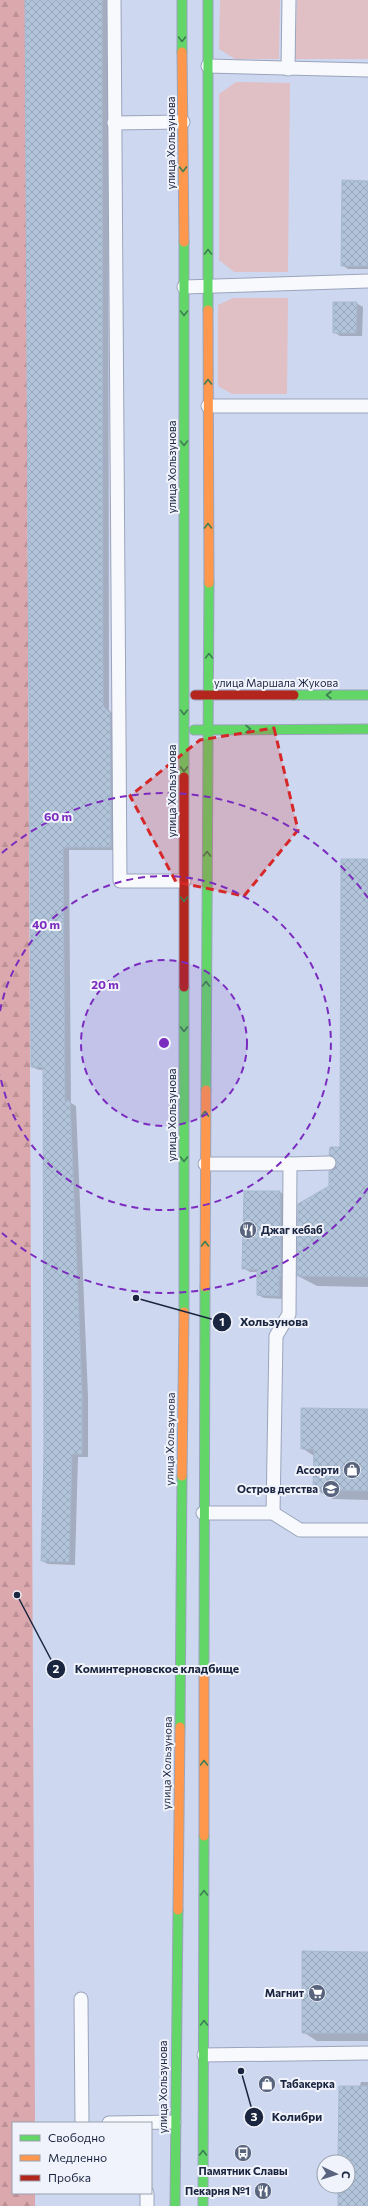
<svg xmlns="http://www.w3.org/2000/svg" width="368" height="2206" font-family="Commissioner,sans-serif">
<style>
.green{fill:#e0bfc5}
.forest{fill:url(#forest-firs)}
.shadow{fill:#0003}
.building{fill:url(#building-cross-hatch);stroke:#a8b9cf}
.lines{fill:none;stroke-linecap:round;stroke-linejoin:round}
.lane-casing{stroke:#9aa4bb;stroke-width:15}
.fast-casing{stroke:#9aa4bb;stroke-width:11}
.slow-casing{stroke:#9aa4bb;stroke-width:11}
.jam-casing{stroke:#9aa4bb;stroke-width:11}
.lane{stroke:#f8f9fd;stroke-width:13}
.fast{stroke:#63d668;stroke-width:9}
.slow{stroke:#ff974d;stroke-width:9}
.jam{stroke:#b3261e;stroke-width:9}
.oneway{stroke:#3e7e54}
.marked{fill:#d62828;fill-opacity:0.2;stroke:#d62828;stroke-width:3;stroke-dasharray:8 5;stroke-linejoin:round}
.ring{fill:none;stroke:#7b2cbf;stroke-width:2;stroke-dasharray:7 5}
.labels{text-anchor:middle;stroke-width:4;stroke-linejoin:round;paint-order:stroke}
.street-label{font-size:11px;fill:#1a2540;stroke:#f0f3fb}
.poi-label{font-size:11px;font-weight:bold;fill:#1a2540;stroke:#f0f3fb;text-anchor:end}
.centre{fill:#7b2cbf;stroke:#f0f3fb;stroke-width:2}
.ring-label{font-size:12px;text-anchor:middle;font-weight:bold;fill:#7b2cbf;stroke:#f0f3fb;stroke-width:4;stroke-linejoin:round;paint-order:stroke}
.leader{fill:none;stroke:#1a2540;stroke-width:1.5}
.callout-dot{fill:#1a2540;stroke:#f0f3fb;stroke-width:1.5}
.mark-label{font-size:12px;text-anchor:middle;font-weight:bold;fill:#fff}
.callout-label{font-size:12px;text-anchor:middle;font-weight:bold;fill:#1a2540;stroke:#f0f3fb;stroke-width:4;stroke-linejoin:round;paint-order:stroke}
</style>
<defs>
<pattern id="forest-firs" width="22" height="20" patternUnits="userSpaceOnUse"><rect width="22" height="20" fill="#dba8ad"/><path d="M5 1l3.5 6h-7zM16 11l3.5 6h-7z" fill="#bb9096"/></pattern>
<pattern id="building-cross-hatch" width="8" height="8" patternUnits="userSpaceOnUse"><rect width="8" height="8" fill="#b2c4da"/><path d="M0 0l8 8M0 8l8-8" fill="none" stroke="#98a8bc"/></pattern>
</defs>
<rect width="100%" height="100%" fill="#cdd8f0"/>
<!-- green -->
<g class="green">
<polygon points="220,0 280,0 279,59 235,59 219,49"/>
<polygon points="297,0 368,0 368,59 295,59"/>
<polygon points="236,82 290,83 288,272 234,272 219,260 219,94"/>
<polygon points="233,298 288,298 287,394 232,394 218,386 218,305"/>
</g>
<!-- forest -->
<polygon class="forest" points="0,0 25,0 35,2123 13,2123 13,2193 35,2193 35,2206 0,2206"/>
<!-- shadow -->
<g class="shadow">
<polygon points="26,0 108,0 109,710 116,717 117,850 69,850 71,1103 76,1106 88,1396 88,1457 78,1457 75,1565 48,1564 42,1561 45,1393 44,1070 39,1070 32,1067"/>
<polygon points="368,182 368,269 348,269 342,265"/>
<polygon points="356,303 363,307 362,336 340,336 334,332"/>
<polygon points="368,860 368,1287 317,1286 298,1276 338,1163 341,1148"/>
<polygon points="245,1192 280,1192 286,1196 285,1299 264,1298 258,1295 258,1272 250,1272 243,1268"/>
<polygon points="368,1410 368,1500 333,1499 314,1489 314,1456 302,1448"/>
<polygon points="368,1953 368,2041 317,2041 303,2032"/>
<polygon points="361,2082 368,2082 368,2206 339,2206 339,2186 348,2186 348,2162 339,2162"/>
</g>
<!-- building -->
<g class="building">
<polygon points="25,0 102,0 103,706 110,713 111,847 63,847 65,1101 70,1101 82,1392 82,1454 72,1454 69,1562 41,1561 44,1454 43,1067 31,1067"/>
<polygon points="342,180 368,181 368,266 341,266"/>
<polygon points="333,302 357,302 356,333 333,333"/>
<polygon points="341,859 368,859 368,1277 297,1276 298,1204 329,1186 329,1171 333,1170 337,1163 336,1159 329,1155 330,1147 340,1147"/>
<polygon points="244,1191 280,1191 281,1276 279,1276 279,1296 257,1295 257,1269 242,1269"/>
<polygon points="301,1408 368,1409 368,1491 313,1489 314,1449 301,1449"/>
<polygon points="302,1951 368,1952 368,2033 302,2033"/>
<polygon points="339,2086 368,2086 368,2206 338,2206 338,2186 348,2186 348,2162 338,2162"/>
</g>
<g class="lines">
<defs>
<g id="lane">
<polyline points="114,0 120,881 184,881"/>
<polyline points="208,66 368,70"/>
<polyline points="288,69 289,0"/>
<polyline points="114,123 183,122"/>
<polyline points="184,287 368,281"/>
<polyline points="208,406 368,406"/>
<polyline points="205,1164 290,1164 289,1314 276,1336 273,1513"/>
<polyline points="290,1164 329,1163"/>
<polyline points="203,1513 273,1513 300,1530 368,1530"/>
<polyline points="81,1999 82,2123"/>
<polyline points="204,2055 368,2053"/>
<polyline points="109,2123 174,2122"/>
<polyline points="147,2206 147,2193"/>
</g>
<g id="fast">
<polyline points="182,0 182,52"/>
<polyline points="208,0 208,310"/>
<polyline points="184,242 184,777"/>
<polyline points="294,695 368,695"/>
<polyline points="194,730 368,729"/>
<polyline points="184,987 184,1312"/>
<polyline points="206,1090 209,583"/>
<polyline points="204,1670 205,1287"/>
<polyline points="180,1727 182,1476"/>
<polyline points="175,2206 178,1910"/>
<polyline points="203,2206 204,1836"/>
</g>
<g id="slow">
<polyline points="182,52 184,242"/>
<polyline points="208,310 209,583"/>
<polyline points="205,1287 206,1090"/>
<polyline points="182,1476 184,1312"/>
<polyline points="204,1836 204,1670"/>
<polyline points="178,1910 180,1727"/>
</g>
<g id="jam">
<polyline points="195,695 294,695"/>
<polyline points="184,777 184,987"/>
</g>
</defs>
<!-- lane casing -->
<use href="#lane" class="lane-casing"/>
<!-- fast casing -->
<use href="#fast" class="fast-casing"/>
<!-- slow casing -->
<use href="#slow" class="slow-casing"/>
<!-- jam casing -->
<use href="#jam" class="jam-casing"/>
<!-- lane -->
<use href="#lane" class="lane"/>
<!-- fast -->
<use href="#fast" class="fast"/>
<!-- slow -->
<use href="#slow" class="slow"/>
<!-- jam -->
<use href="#jam" class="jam"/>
</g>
<!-- one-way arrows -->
<defs><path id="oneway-chevron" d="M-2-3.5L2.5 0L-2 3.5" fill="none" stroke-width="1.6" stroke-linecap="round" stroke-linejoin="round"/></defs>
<g class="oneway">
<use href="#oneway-chevron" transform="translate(182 39) rotate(90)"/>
<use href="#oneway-chevron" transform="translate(183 169) rotate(89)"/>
<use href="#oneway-chevron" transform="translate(208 252) rotate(-90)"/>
<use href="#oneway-chevron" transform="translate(184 313) rotate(90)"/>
<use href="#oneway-chevron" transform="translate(208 382) rotate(-90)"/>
<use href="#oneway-chevron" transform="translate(184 443) rotate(90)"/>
<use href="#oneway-chevron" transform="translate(208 526) rotate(-90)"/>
<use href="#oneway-chevron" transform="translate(209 656) rotate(-90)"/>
<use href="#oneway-chevron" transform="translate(329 695) rotate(180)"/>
<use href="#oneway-chevron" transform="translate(184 712) rotate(90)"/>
<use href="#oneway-chevron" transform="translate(248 729)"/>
<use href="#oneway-chevron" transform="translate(184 769) rotate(90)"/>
<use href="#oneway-chevron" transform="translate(207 854) rotate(-89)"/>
<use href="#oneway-chevron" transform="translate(184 899) rotate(90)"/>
<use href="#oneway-chevron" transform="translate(206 984) rotate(-89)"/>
<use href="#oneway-chevron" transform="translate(184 1029) rotate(90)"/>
<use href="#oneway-chevron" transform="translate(205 1114) rotate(-89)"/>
<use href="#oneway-chevron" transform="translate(184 1159) rotate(90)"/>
<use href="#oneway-chevron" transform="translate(205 1244) rotate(-90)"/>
<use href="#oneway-chevron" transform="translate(204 1763) rotate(-90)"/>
<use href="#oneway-chevron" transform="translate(204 1893) rotate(-90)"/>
<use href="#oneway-chevron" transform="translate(204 2023) rotate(-90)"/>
<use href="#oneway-chevron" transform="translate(203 2153) rotate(-90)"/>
</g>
<!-- marked area -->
<path class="marked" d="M 274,728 L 298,830 L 244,896 L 176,882 L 130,796 L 200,740 Z"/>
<!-- distance rings -->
<circle cx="164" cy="1043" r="83" fill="#7b2cbf" fill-opacity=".12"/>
<g class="ring">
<circle cx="164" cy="1043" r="83"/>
<path d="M0 1011A167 167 0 1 1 0 1075"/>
<path d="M368 1188A250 250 0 0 1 2 1233M2 853A250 250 0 0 1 368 898"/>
</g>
<!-- icons -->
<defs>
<symbol id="restaurant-disc" viewBox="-11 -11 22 22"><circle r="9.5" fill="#59647e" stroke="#f0f3fb"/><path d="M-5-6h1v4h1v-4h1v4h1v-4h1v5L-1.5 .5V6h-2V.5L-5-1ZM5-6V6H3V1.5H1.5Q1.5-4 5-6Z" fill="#fff"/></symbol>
<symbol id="shop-disc" viewBox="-11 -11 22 22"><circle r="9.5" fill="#59647e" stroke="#f0f3fb"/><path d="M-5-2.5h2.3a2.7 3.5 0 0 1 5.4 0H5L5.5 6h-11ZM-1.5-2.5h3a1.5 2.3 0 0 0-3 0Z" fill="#fff"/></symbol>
<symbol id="school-disc" viewBox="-11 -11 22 22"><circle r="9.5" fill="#59647e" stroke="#f0f3fb"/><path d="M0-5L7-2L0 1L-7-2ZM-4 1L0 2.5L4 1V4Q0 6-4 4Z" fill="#fff"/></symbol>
<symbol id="supermarket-disc" viewBox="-11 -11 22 22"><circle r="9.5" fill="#59647e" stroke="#f0f3fb"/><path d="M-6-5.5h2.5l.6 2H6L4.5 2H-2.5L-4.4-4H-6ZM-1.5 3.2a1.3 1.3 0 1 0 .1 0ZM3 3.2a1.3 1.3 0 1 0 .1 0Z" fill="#fff"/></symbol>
<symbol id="bus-disc" viewBox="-11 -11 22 22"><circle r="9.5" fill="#59647e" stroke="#f0f3fb"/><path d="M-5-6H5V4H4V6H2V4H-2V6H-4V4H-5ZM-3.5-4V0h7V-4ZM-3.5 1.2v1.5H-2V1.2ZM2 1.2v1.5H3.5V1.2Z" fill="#fff"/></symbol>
</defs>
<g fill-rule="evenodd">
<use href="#restaurant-disc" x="238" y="1220" width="20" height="20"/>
<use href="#shop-disc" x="342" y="1460" width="20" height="20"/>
<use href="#school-disc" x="321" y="1479" width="20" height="20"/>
<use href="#supermarket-disc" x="307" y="1983" width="20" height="20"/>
<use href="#shop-disc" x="257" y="2074" width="20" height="20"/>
<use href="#bus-disc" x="233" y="2143" width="20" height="20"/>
<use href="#restaurant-disc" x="253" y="2181" width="20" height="20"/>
</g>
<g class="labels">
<!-- street labels -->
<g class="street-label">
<text transform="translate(171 143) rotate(-90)" y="4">улица Хользунова</text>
<text transform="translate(172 467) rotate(-90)" y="4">улица Хользунова</text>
<text x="276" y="687">улица Маршала Жукова</text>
<text transform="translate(172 791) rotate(-90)" y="4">улица Хользунова</text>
<text transform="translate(172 1115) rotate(-90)" y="4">улица Хользунова</text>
<text transform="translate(170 1439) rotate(-89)" y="4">улица Хользунова</text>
<text transform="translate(167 1763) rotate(-89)" y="4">улица Хользунова</text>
<text transform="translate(163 2087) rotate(-90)" y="4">улица Хользунова</text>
</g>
<!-- poi labels -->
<g class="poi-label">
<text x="261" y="1234" text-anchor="start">Джаг кебаб</text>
<text x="339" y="1474">Ассорти</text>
<text x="318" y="1493">Остров детства</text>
<text x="304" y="1997">Магнит</text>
<text x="280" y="2088" text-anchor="start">Табакерка</text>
<text x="243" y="2175" text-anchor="middle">Памятник Славы</text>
<text x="250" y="2195">Пекарня №1</text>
</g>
</g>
<circle cx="164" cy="1043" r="6" class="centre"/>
<g class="ring-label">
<text x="58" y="821">60 m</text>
<text x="46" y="929">40 m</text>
<text x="105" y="989">20 m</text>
</g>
<!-- callouts -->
<path class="leader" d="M136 1298L222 1322M17 1595L56 1669M241 2071L254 2117"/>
<g class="callout-dot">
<circle cx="136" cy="1298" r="4"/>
<circle cx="17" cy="1595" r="4"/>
<circle cx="241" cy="2071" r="4"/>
<circle cx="222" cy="1322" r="10"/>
<circle cx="56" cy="1669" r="10"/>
<circle cx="254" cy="2117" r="10"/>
</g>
<g class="mark-label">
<text x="222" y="1326">1</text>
<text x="56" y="1673">2</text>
<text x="254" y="2121">3</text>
</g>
<g class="callout-label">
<text x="274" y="1326">Хользунова</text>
<text x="157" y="1673">Коминтерновское кладбище</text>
<text x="297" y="2121">Колибри</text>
</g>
<!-- legend -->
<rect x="12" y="2122" width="140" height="72" fill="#f0f3fb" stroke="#9aa1b0"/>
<rect x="20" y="2135" width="20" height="6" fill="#63d668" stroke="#9aa1b0"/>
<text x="48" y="2142" font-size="12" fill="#1a2540">Свободно</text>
<rect x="20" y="2155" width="20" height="6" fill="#ff974d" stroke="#9aa1b0"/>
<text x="48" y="2162" font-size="12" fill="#1a2540">Медленно</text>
<rect x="20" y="2175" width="20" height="6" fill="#b3261e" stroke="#9aa1b0"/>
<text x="48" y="2182" font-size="12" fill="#1a2540">Пробка</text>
<!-- north arrow -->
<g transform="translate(336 2174) rotate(94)"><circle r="19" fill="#f0f3fb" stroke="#9aa1b0"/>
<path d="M0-3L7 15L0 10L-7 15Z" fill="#59647e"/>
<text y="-6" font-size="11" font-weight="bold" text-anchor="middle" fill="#1a2540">С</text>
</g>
</svg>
